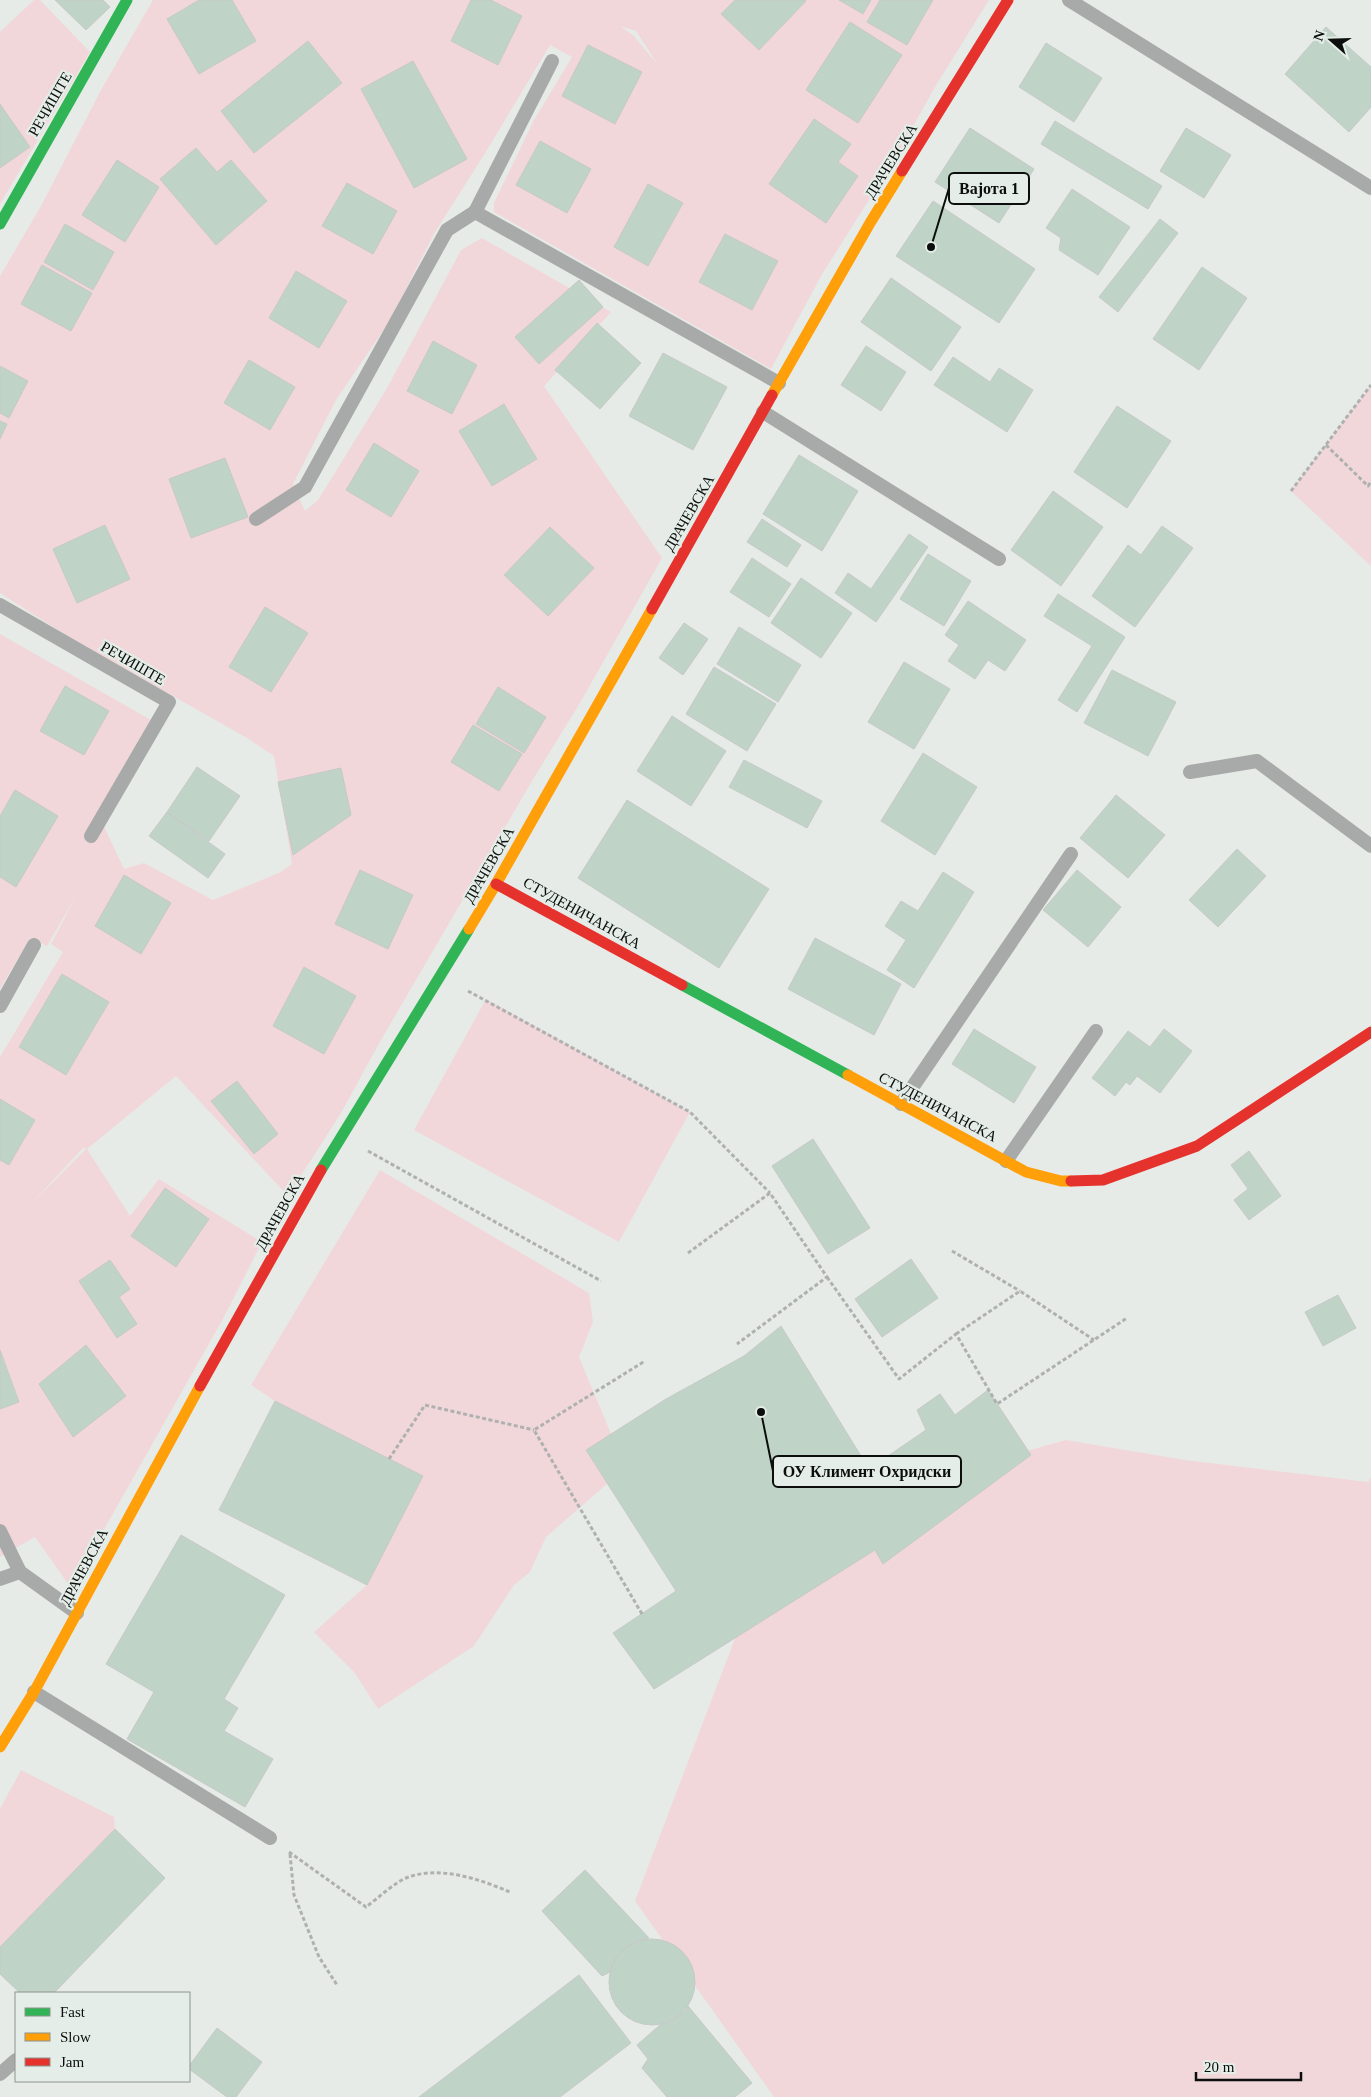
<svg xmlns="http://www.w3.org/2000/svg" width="1371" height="2097" font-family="'Times New Roman',serif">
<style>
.green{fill:#f2d7da;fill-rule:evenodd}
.building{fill:#c0d3c7;stroke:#c6c9c8}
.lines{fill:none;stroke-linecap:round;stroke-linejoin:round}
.path{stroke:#afb1b0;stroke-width:3;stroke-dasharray:4 2.5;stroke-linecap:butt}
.lane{stroke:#a7aaa8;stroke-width:14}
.fast{stroke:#30b455;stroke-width:11}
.slow{stroke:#ff9f0a;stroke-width:11}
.jam{stroke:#e5322d;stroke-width:11}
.labels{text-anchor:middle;stroke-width:4.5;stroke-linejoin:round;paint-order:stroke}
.street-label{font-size:15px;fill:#0b0e0c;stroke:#e4ede7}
.leader{fill:none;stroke:#0b0e0c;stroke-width:2}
.callout-dot{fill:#0b0e0c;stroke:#e4ede7;stroke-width:2}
.callout{fill:#e4ede7;stroke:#0b0e0c;stroke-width:2}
.callout-label{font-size:16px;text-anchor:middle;font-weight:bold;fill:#0b0e0c}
</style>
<rect width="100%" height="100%" fill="#e6ebe8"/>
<!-- green -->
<g class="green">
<polygon points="34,0 40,0 90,52 0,204 0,32"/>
<path d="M 153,0 L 989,0 L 935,87 L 896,157 L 821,276 L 771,369 L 494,212 L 494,203 L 534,120 L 572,57 L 550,45 L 484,155 L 435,232 L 389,322 L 336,400 L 293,484 L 305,511 L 318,500 L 386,390 L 461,250 L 482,238 L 611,312 L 544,386 L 662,558 L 580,703 L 532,781 L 381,1040 L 341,1113 L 288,1196 L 176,1076 L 87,1149 L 130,1216 L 159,1179 L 262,1242 L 224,1317 L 71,1588 L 35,1537 L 0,1557 L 0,1057 L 63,952 L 51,944 L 76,896 L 47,946 L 30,938 L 0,989 L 0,634 L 151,720 L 99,816 L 124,869 L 144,863 L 213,900 L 279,873 L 292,864 L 274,756 L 247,738 L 67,636 L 0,593 L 0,276 L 41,206 L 101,90 ZM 620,26 L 636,31 L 658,65 L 633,35 ZM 84,1147 L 86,1149 L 30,1205 Z"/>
<polygon points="1371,385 1371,566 1291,491"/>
<polygon points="486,999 690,1112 619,1242 414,1130"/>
<polygon points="380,1170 589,1293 593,1322 579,1357 611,1434 608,1483 546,1537 530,1572 514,1585 474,1646 378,1709 354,1672 314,1632 367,1585 422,1476 275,1401 251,1385"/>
<polygon points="1066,1440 1185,1460 1368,1482 1371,1477 1371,2097 774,2097 635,1901 761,1570 898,1487"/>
<polygon points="21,1770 114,1817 115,1829 0,1947 0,1809"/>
</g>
<!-- building -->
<g class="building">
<polygon points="55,0 103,0 110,7 86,30"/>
<polygon points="199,0 232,0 256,41 199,74 167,19"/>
<polygon points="471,0 491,0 522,16 498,65 451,41"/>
<polygon points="735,0 804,0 806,1 759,50 721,14"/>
<polygon points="839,0 871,0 863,14"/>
<polygon points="880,0 933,0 907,45 867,22"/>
<polygon points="850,22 902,55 858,123 806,90"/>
<polygon points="1326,27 1371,67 1371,107 1349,132 1285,74"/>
<polygon points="308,41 342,83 254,153 221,111"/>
<polygon points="1046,43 1102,78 1074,122 1019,87"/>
<polygon points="588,45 642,72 615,124 562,96"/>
<polygon points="413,61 467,159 414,188 361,89"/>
<polygon points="0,104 30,147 0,168"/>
<polygon points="814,119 851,144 838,162 858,176 826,223 769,184"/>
<polygon points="1055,121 1162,186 1148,209 1041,144"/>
<polygon points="970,128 1034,169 999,223 935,182"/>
<polygon points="1186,128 1231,155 1204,198 1160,171"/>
<polygon points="540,141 591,169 567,213 516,185"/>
<polygon points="196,148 217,172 231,160 267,201 216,245 160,179"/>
<polygon points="117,160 159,187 125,242 82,215"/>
<polygon points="347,183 397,211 373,254 322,226"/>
<polygon points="648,184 683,203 648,266 614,247"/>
<polygon points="1072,189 1130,227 1098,275 1059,250 1061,238 1046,228"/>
<polygon points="933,201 1035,269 999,323 896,256"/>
<polygon points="1160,219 1178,233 1118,312 1099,297"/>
<polygon points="65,224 114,252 93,290 44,262"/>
<polygon points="725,234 778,261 752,310 699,282"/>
<polygon points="42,265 92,293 71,331 21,304"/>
<polygon points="1202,267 1247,298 1199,370 1153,339"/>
<polygon points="296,271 347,301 319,348 269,318"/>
<polygon points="891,278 961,327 931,371 861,322"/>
<polygon points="579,280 603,307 539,364 515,337"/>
<polygon points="597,323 641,363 600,409 555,370"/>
<polygon points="433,341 477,365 452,414 407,391"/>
<polygon points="866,346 906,372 881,411 841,385"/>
<polygon points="663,353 727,387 693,450 629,416"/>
<polygon points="953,357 990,382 999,368 1033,390 1007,432 934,385"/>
<polygon points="249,360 295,387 270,430 224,403"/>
<polygon points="0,366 28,381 9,418 0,413"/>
<polygon points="504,404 537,459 492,486 459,431"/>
<polygon points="1117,406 1171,441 1127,508 1074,472"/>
<polygon points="0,421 7,424 0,439"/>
<polygon points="374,443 419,471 391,517 346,490"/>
<polygon points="799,455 858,491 822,551 763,514"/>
<polygon points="225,458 248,517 191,538 169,479"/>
<polygon points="1053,491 1103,527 1061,586 1011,550"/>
<polygon points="762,519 801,545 787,567 747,542"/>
<polygon points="105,525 130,579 77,603 53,549"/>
<polygon points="1162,526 1193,548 1135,627 1092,596 1128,545 1141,555"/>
<polygon points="550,527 594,568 548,616 504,575"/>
<polygon points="909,534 928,547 876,622 835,593 848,573 871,589"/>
<polygon points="928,554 971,581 944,626 900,599"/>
<polygon points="752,558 791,584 769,617 730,592"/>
<polygon points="801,578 852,613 821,658 771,623"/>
<polygon points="1058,594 1125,637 1077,712 1058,700 1092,646 1044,616"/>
<polygon points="968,601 1026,640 1005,671 988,660 975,679 948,661 959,645 945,635"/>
<polygon points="265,607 308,633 271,692 229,667"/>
<polygon points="684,623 708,639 683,675 659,658"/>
<polygon points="739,627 801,665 778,702 717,664"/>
<polygon points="904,662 950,689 914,749 868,722"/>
<polygon points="714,667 776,704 747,751 686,714"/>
<polygon points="1112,670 1176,702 1148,756 1084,723"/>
<polygon points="65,686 109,711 84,755 40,731"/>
<polygon points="498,687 546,717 524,753 476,724"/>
<polygon points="672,716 726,751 691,806 637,771"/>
<polygon points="473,725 522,754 499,791 451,762"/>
<polygon points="923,753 977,787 935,855 881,821"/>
<polygon points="744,760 822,801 807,828 729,787"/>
<polygon points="197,767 240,796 209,841 167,812"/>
<polygon points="341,768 351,815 293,855 278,782"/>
<polygon points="15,790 58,816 16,887 0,877 0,816"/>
<polygon points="1116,795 1165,835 1128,878 1080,838"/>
<polygon points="627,800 769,889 719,968 578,878"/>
<polygon points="167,812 225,854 208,878 149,836"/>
<polygon points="1237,849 1266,876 1218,927 1189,900"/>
<polygon points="360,870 413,895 388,949 335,924"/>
<polygon points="1077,870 1121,907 1088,947 1043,910"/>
<polygon points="943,872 974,892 914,988 887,970 906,940 885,926 901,901 918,911"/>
<polygon points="124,875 171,903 141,954 95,926"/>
<polygon points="815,938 901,984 874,1035 788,989"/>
<polygon points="304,967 356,996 324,1054 273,1026"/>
<polygon points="62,974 109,1002 66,1075 19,1047"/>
<polygon points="974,1029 1036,1067 1014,1103 952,1064"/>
<polygon points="1164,1029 1192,1051 1160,1093 1137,1076 1130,1085 1126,1082 1115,1096 1092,1078 1128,1031 1150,1047"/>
<polygon points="237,1081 278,1134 254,1154 211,1101"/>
<polygon points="0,1099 35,1120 9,1165 0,1160"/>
<polygon points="813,1139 870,1228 828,1254 772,1166"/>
<polygon points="1249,1151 1281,1196 1249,1220 1234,1200 1248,1189 1231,1165"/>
<polygon points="165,1188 209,1219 176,1267 131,1236"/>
<polygon points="911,1259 938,1298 882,1337 855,1299"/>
<polygon points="110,1260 130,1289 119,1297 137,1324 117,1338 79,1281"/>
<polygon points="1338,1295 1356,1328 1323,1346 1305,1312"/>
<polygon points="781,1326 869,1469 926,1430 917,1410 940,1394 955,1415 988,1390 1031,1455 883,1564 875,1550 654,1689 613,1633 676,1591 586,1450 666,1399 744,1356"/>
<polygon points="86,1345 126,1396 73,1437 39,1384"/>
<polygon points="0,1350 19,1402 0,1409"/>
<polygon points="275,1401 423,1476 367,1585 219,1510"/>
<polygon points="181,1535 285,1595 224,1699 238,1708 224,1731 273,1759 245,1807 127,1739 154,1692 106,1664"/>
<polygon points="115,1829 165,1878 54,1993 20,1993 0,1974 0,1947"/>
<polygon points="585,1870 649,1938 636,1941 624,1949 615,1959 610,1972 602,1976 542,1911"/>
<circle cx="652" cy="1982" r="43"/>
<polygon points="579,1975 631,2043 560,2097 419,2097"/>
<polygon points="688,2006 752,2083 735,2097 667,2097 642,2068 648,2059 637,2045 660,2025 674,2020 686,2010"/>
<polygon points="217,2028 262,2062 236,2097 227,2097 189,2069 189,2066"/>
</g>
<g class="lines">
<!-- path -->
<g class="path">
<polyline points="1326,445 1368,486 1371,482"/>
<polyline points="1291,491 1371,385"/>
<polyline points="468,991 690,1112 770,1193"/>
<polyline points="368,1151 601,1281"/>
<polyline points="952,1251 1020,1291"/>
<polyline points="688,1253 770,1193 827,1277 737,1344"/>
<polyline points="827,1277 899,1379 956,1334 997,1404 1127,1318"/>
<polyline points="956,1334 1020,1291 1094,1340"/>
<polyline points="389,1459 425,1405 534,1430"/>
<polyline points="642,1614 534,1430 645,1361"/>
<path d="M 289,1852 L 366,1907 C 377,1899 394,1883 406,1878 C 439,1865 479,1879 510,1892"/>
<polyline points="290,1854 294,1895 319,1957 337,1985"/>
</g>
<!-- lane -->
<g class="lane">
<polyline points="1069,0 1371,188"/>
<polyline points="475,212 552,61"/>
<polyline points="763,412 999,559"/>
<polyline points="256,519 305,487 447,230 475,212 779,383"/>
<polyline points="0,605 169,702 91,836"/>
<polyline points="1190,772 1257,761 1371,846"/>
<polyline points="0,1006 34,945"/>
<polyline points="901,1104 1071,854"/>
<polyline points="1006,1161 1096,1031"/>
<polyline points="0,1531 20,1572 77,1613"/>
<polyline points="0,1579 20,1572"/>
<polyline points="34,1692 270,1838"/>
<polyline points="0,2074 16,2060"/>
</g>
<!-- fast -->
<g class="fast">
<polyline points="0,224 127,0"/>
<polyline points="682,985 848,1075"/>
<polyline points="321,1170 469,929"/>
</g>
<!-- slow -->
<g class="slow">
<polyline points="772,395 870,223 902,171"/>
<polyline points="469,929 496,884 652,609"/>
<polyline points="848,1075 1026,1172 1061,1181 1071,1181"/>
<polyline points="0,1747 34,1692 200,1386"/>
</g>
<!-- jam -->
<g class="jam">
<polyline points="902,171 1008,0"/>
<polyline points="652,609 772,395"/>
<polyline points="496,884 682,985"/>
<polyline points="1071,1181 1103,1180 1197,1146 1371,1032"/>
<polyline points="200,1386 321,1170"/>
</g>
</g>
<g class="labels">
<!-- street labels -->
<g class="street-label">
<text transform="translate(50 104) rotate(-60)" y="5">РЕЧИШТЕ</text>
<text transform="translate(891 161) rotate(-58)" y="5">ДРАЧЕВСКА</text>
<text transform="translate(689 513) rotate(-60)" y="5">ДРАЧЕВСКА</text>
<text transform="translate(133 663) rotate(30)" y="5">РЕЧИШТЕ</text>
<text transform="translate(489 865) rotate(-60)" y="5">ДРАЧЕВСКА</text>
<text transform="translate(582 913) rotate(29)" y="5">СТУДЕНИЧАНСКА</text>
<text transform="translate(938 1107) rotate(28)" y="5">СТУДЕНИЧАНСКА</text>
<text transform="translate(280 1212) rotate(-61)" y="5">ДРАЧЕВСКА</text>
<text transform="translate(84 1567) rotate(-62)" y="5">ДРАЧЕВСКА</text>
</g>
</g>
<!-- callouts -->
<path class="leader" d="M931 247L949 188M761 1412L773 1471"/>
<g class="callout-dot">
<circle cx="931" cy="247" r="5"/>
<circle cx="761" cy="1412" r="5"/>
</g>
<g class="callout">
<rect x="949" y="173" width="80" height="31" rx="5"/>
<rect x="773" y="1456" width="188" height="31" rx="5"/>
</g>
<g class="callout-label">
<text x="989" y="194">Вајота 1</text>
<text x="867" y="1477">ОУ Климент Охридски</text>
</g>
<!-- legend -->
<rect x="15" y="1992" width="175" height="90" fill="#e4ede7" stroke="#8d948f"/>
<rect x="25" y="2008" width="25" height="8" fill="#30b455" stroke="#8d948f"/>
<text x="60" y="2017" font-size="15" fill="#0b0e0c">Fast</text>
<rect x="25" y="2033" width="25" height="8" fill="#ff9f0a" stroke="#8d948f"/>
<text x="60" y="2042" font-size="15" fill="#0b0e0c">Slow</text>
<rect x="25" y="2058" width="25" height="8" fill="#e5322d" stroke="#8d948f"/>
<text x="60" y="2067" font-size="15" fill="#0b0e0c">Jam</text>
<!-- north arrow -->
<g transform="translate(1331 40) rotate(290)" stroke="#e4ede7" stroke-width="4" paint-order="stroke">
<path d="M0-4L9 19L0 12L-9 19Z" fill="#0b0e0c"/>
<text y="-8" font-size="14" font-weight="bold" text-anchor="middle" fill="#0b0e0c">N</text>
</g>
<!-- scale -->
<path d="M1196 2072v8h105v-8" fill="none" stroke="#0b0e0c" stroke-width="2.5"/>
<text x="1204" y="2072" font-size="15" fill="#0b0e0c" stroke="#e4ede7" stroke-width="4" paint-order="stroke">20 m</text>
</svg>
